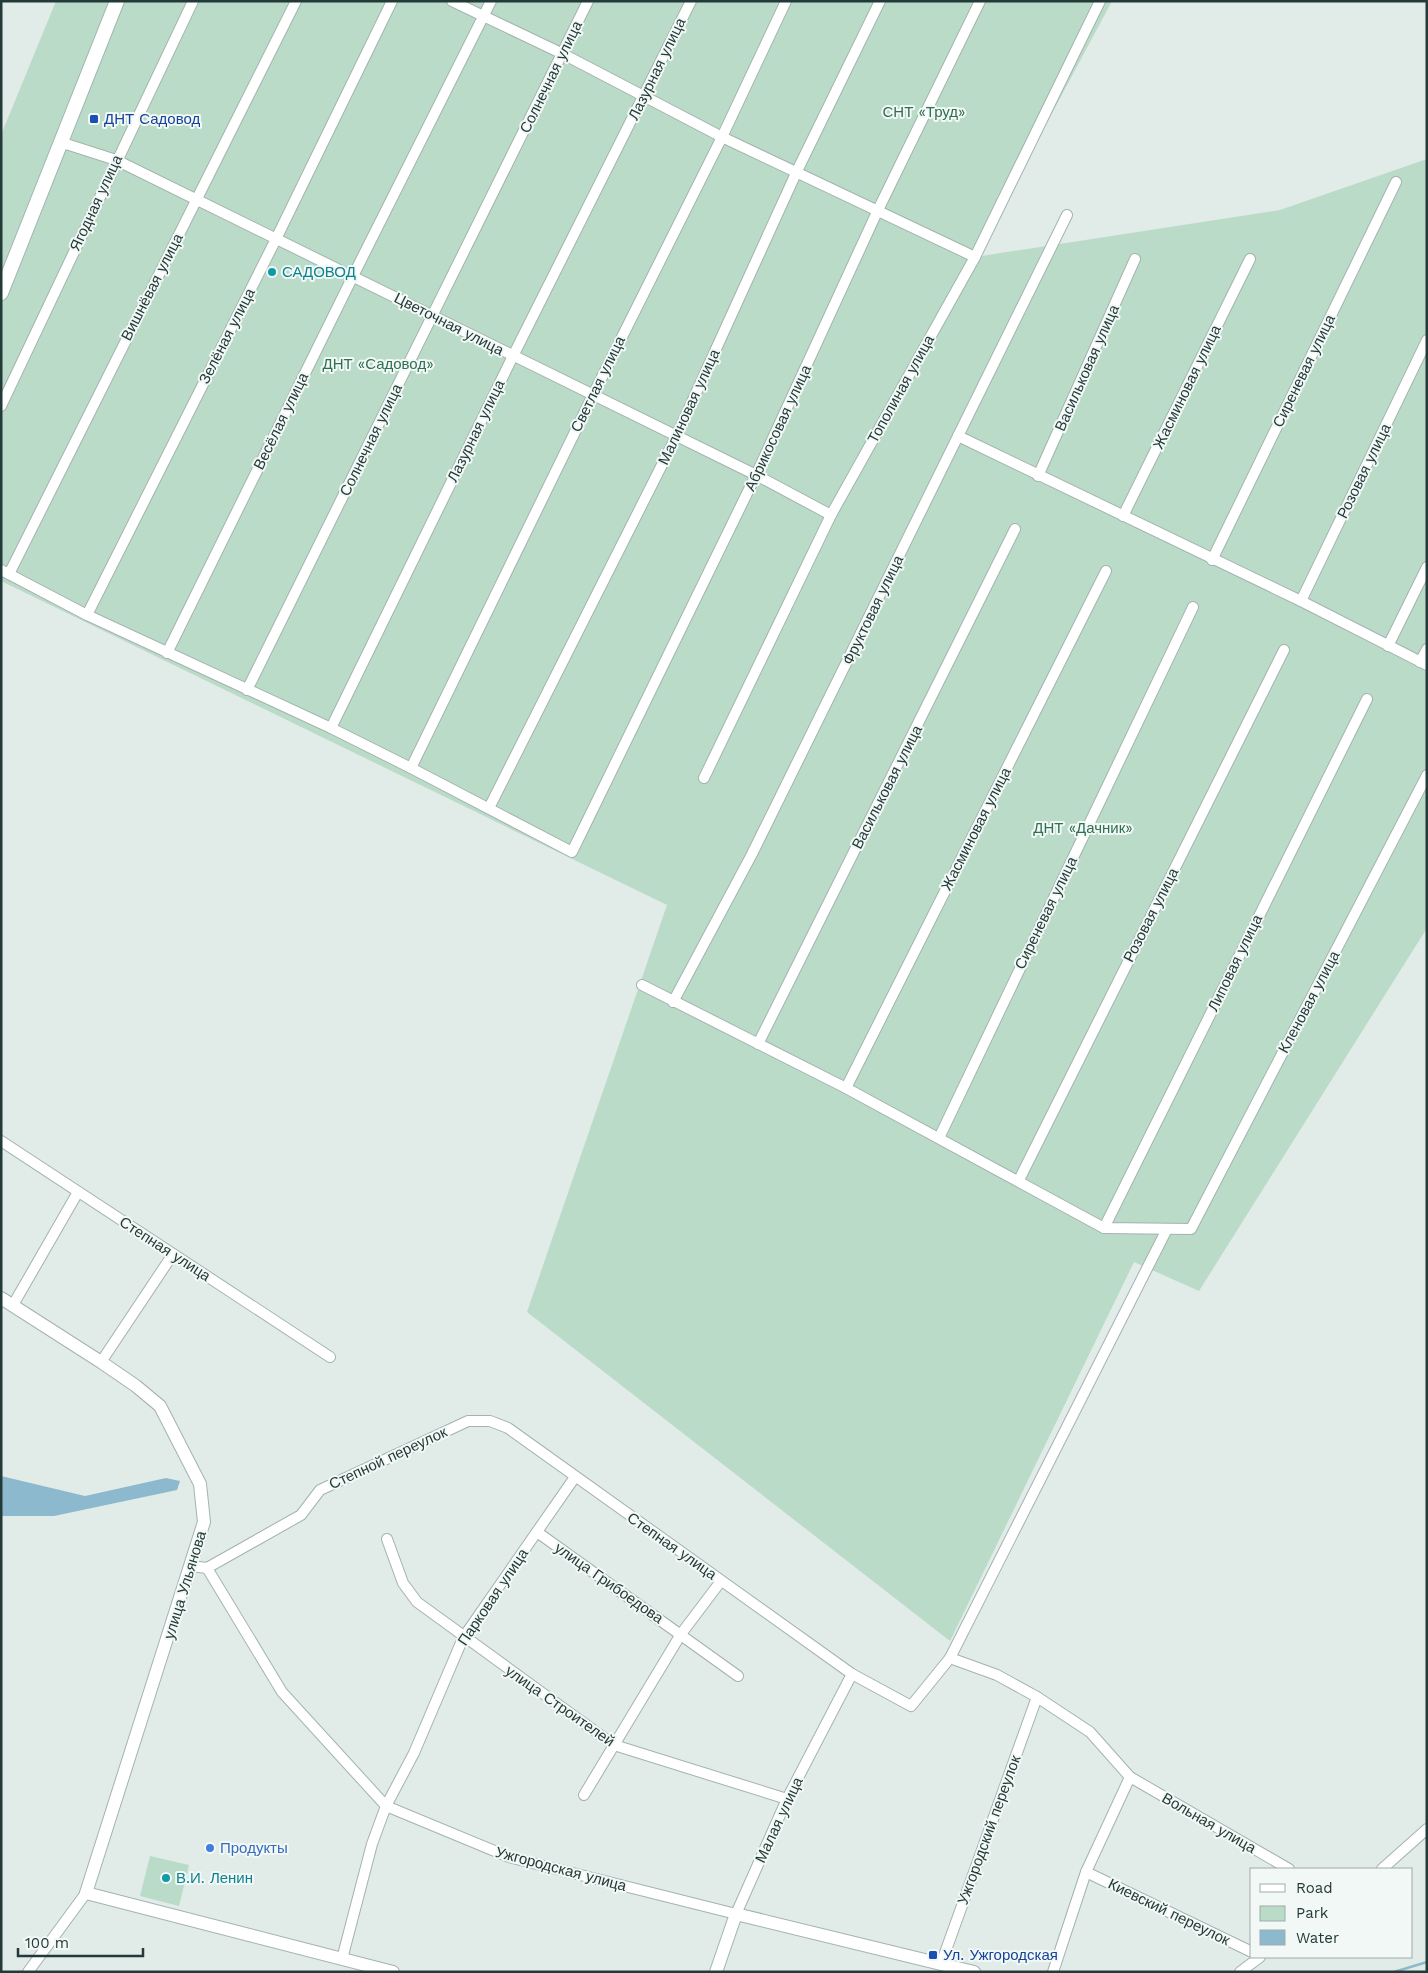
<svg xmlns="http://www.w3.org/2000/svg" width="1428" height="1973" font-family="'Work Sans',sans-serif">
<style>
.green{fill:#bbdbc9}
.water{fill:#8cb9cd}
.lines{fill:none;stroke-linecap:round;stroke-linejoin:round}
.stream{stroke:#8cb9cd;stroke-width:2.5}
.minor-casing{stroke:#a4b3b0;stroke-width:12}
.tertiary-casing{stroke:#a4b3b0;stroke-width:14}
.secondary-casing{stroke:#a1b6b2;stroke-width:16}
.minor{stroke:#fff;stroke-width:10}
.tertiary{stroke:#fff;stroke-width:12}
.secondary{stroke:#fff;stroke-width:14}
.transit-dot{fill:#1a4fb4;stroke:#f2f8f6;stroke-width:2}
.culture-dot{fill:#0f9aa8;stroke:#f2f8f6;stroke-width:2}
.shop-dot{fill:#3f7fe0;stroke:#f2f8f6;stroke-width:2}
.labels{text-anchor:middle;stroke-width:4;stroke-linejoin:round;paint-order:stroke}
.street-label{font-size:15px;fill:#233b38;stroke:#f2f8f6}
.park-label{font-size:15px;fill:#2f6f52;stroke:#f2f8f6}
.transit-label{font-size:15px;fill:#164399;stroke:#f2f8f6;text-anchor:start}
.culture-label{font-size:15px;fill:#0d838f;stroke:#f2f8f6;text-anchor:start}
.shop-label{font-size:15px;fill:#366cbe;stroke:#f2f8f6;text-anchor:start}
</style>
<rect width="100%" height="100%" fill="#e1ebe8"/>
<!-- green -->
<g class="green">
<polygon points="56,1 1112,1 975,257 1280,210 1427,159 1427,928 1199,1291 1134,1262 950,1641 527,1312 667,905 1,581 1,135"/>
<polygon points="150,1856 189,1865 179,1906 140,1896"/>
</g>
<!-- water -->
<polygon class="water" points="1,1476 85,1496 166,1478 180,1481 177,1490 54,1516 1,1516"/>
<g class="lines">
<!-- stream -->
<polyline class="stream" points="1394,1972 1427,1962"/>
<defs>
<g id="minor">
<polyline points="452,1 563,54 722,137 975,257"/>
<polyline points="63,143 116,160 756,475 831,515"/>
<polyline points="1,406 193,1"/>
<polyline points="958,436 1301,601 1427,665"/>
<polyline points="1038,476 1135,259"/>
<polyline points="1123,516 1250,259"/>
<polyline points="1212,560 1396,182"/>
<polyline points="1,570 87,615 331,728 411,768 572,852 756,475 877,212 980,1"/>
<polyline points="9,574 296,1"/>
<polyline points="1301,601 1427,340"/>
<polyline points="87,615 277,237 392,1"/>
<polyline points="1388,646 1427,567"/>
<polyline points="167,653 353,276 491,1"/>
<polyline points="1420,662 1427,649"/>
<polyline points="247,690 588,1"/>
<polyline points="331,728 513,356 691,1"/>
<polyline points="411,768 593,395 722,137 786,1"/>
<polyline points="704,778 831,515 975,257 1100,1"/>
<polyline points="489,808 676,437 797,171 880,1"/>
<polyline points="642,985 846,1088 1104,1228 1191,1229 1427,775"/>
<polyline points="673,1002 752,854 1067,215"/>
<polyline points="758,1044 1015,529"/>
<polyline points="846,1088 1106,571"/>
<polyline points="939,1138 1193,607"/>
<polyline points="1,1141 330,1357"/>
<polyline points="1019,1180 1284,650"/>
<polyline points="1104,1228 1367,699"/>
<polyline points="13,1305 78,1192"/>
<polyline points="101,1362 173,1254"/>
<polyline points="537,1532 738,1676"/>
<polyline points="387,1539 403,1583 417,1602 614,1745 787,1799"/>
<polyline points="191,1566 207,1568 301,1515 320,1490 468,1421 490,1421 508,1428 852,1674 911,1706 950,1658 1167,1229"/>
<polyline points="207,1568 282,1692 386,1806 509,1857 736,1914 787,1799 852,1674"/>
<polyline points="950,1658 997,1675 1037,1697 1090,1732 1130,1777 1289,1869"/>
<polyline points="584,1795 681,1634 721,1581"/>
<polyline points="1382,1869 1427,1829"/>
<polyline points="1086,1872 1252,1952"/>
<polyline points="342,1959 372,1844 386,1806 414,1753 463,1638 575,1477"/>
<polyline points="941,1964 1037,1697"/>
<polyline points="28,1972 86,1893"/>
<polyline points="1053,1972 1086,1872 1130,1777"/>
<polyline points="1240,1972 1260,1957"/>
</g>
<g id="tertiary">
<polyline points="1,1298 101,1362 136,1386 160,1406 200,1484 204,1522 86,1893 393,1972"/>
<polyline points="716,1972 736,1914 974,1972"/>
</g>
<polyline id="secondary" points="1,293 117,1"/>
</defs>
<!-- minor casing -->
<use href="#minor" class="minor-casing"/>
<!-- tertiary casing -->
<use href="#tertiary" class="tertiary-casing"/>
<!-- secondary casing -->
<use href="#secondary" class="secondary-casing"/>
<!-- minor -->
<use href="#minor" class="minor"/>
<!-- tertiary -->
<use href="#tertiary" class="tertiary"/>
<!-- secondary -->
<use href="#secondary" class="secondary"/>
</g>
<!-- markers -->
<g class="transit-dot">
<rect x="89" y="114" width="10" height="10" rx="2.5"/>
<rect x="928" y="1950" width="10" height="10" rx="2.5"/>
</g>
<g class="culture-dot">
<circle cx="272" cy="272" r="5"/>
<circle cx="166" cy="1878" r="5"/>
</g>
<circle class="shop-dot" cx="210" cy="1848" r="5"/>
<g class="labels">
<!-- street labels -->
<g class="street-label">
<text transform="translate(657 69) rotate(-64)" y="5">Лазурная улица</text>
<text transform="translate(551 77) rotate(-64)" y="5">Солнечная улица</text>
<text transform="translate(96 203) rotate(-65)" y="5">Ягодная улица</text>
<text transform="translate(152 287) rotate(-63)" y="5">Вишнёвая улица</text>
<text transform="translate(449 324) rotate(27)" y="5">Цветочная улица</text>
<text transform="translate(227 336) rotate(-63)" y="5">Зелёная улица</text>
<text transform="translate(1087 368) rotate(-66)" y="5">Васильковая улица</text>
<text transform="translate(1304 371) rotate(-64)" y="5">Сиреневая улица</text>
<text transform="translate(598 384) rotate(-64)" y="5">Светлая улица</text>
<text transform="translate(1187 387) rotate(-64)" y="5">Жасминовая улица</text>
<text transform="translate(901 389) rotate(-61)" y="5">Тополиная улица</text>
<text transform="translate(689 407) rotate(-65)" y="5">Малиновая улица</text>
<text transform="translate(281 421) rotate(-64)" y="5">Весёлая улица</text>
<text transform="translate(778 428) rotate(-65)" y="5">Абрикосовая улица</text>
<text transform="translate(476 431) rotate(-64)" y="5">Лазурная улица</text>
<text transform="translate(371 440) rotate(-64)" y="5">Солнечная улица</text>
<text transform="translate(1364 471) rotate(-64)" y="5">Розовая улица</text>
<text transform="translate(873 610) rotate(-64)" y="5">Фруктовая улица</text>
<text transform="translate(887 787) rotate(-63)" y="5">Васильковая улица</text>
<text transform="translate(976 829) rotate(-63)" y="5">Жасминовая улица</text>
<text transform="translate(1046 913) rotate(-64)" y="5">Сиреневая улица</text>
<text transform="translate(1151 915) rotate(-63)" y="5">Розовая улица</text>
<text transform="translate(1235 963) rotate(-64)" y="5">Липовая улица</text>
<text transform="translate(1309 1002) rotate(-62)" y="5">Кленовая улица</text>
<text transform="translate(165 1249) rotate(33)" y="5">Степная улица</text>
<text transform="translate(388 1458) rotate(-25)" y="5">Степной переулок</text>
<text transform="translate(672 1546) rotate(35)" y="5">Степная улица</text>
<text transform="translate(609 1583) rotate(35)" y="5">улица Грибоедова</text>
<text transform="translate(185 1585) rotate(-73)" y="5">улица Ульянова</text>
<text transform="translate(493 1597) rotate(-56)" y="5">Парковая улица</text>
<text transform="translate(560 1706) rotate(35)" y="5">улица Строителей</text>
<text transform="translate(779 1820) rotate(-65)" y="5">Малая улица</text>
<text transform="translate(1209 1823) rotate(30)" y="5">Вольная улица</text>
<text transform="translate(989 1830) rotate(-70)" y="5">Ужгородский переулок</text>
<text transform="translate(561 1869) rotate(15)" y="5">Ужгородская улица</text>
<text transform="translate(1169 1912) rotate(26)" y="5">Киевский переулок</text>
</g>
<!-- park labels -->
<g class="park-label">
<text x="924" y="117">СНТ «Труд»</text>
<text x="378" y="369">ДНТ «Садовод»</text>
<text x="1083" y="833">ДНТ «Дачник»</text>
</g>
<!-- transit labels -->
<g class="transit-label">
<text x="104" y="124">ДНТ Садовод</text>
<text x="943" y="1960">Ул. Ужгородская</text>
</g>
<!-- culture labels -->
<g class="culture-label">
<text x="282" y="277">САДОВОД</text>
<text x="176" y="1883">В.И. Ленин</text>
</g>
<!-- shop labels -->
<g class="shop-label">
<text x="220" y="1853">Продукты</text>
</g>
</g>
<!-- border -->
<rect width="1428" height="1973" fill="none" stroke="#233b38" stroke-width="5"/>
<!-- legend -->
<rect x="1250" y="1868" width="162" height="90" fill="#f2f8f6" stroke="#9facaa"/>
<rect x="1260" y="1884" width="25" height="8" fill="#ffffff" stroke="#9facaa"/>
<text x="1296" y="1893" font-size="15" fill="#233b38">Road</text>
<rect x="1260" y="1906" width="25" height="15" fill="#bbdbc9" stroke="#9facaa"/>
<text x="1296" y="1918" font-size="15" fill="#233b38">Park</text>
<rect x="1260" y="1930" width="25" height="15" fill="#8cb9cd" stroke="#9facaa"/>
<text x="1296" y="1943" font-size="15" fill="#233b38">Water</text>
<!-- scale -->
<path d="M18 1948v8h125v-8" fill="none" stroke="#233b38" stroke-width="2.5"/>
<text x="25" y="1948" font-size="15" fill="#233b38" stroke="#f2f8f6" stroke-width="4" paint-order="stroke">100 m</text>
</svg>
